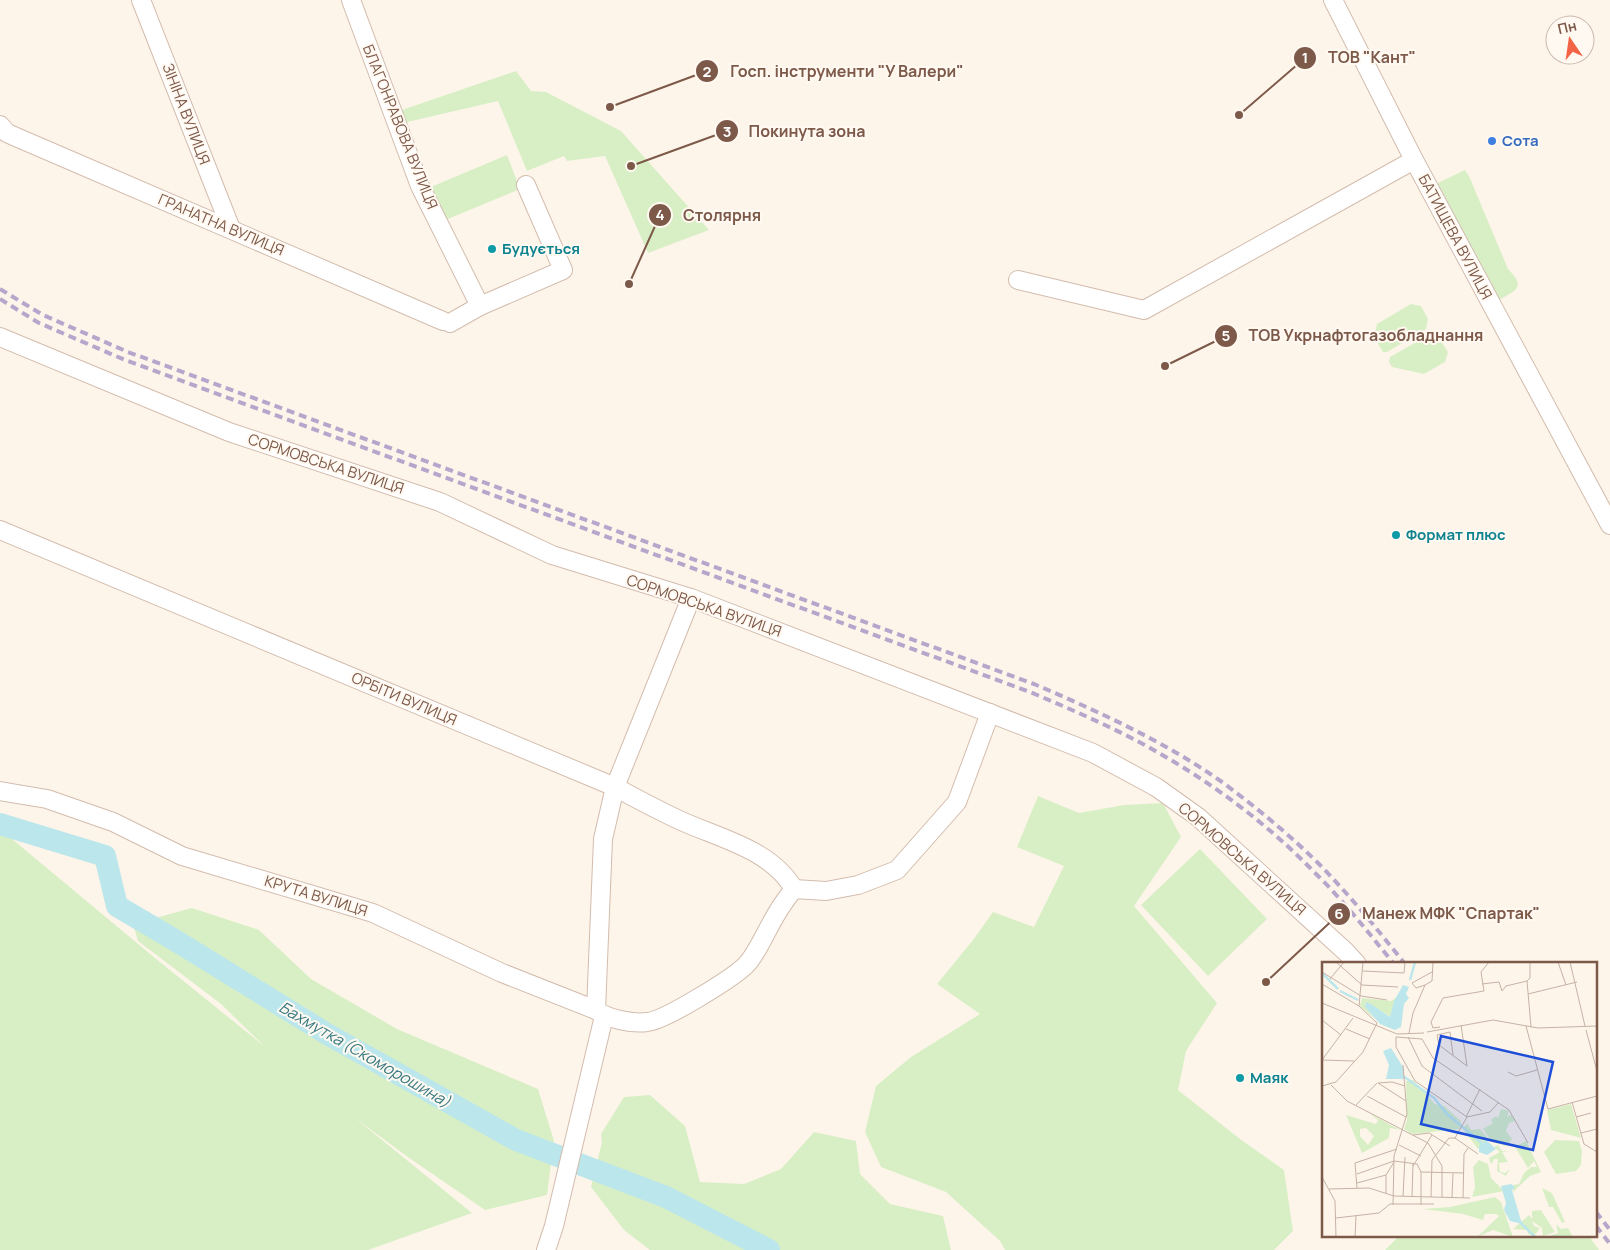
<svg xmlns="http://www.w3.org/2000/svg" width="1610" height="1250" font-family="Manrope,sans-serif">
<style>
.green{fill:#d8efc6}
.lines{fill:none;stroke-linecap:round;stroke-linejoin:round}
.river{stroke:#bbe6eb;stroke-width:22}
.minor-casing{stroke:#d3bcad;stroke-width:20}
.minor{stroke:#fff;stroke-width:18}
.rail{stroke:#b8a5cb;stroke-width:4;stroke-dasharray:8 5;stroke-linecap:butt}
.shop-dot{fill:#3f7fe0;stroke:#fff9f2;stroke-width:2}
.culture-dot{fill:#0f9aa8;stroke:#fff9f2;stroke-width:2}
.labels{text-anchor:middle;stroke-width:4;stroke-linejoin:round;paint-order:stroke}
.street-label{font-size:15px;fill:#7d5949;stroke:#fff9f2}
.shop-label{font-size:15px;font-weight:bold;fill:#366cbe;stroke:#fff9f2;text-anchor:start}
.culture-label{font-size:15px;font-weight:bold;fill:#0d838f;stroke:#fff9f2;text-anchor:start}
.water-label{font-size:16px;font-style:italic;fill:#3a7b83;stroke:#fff9f2}
.inset-river{fill:none;stroke:#bbe6eb;stroke-width:2.5}
.inset-road{fill:none;stroke:#c6b2a5;stroke-width:1}
.view{fill:#1d4ed8;fill-opacity:0.15;stroke:#1d4ed8;stroke-width:2.5}
.inset-edge{fill:none;stroke:#7d5949;stroke-width:2.5}
.leader{fill:none;stroke:#7d5949;stroke-width:2}
.callout-dot{fill:#7d5949;stroke:#fff9f2;stroke-width:2}
.mark-label{font-size:15px;text-anchor:middle;font-weight:bold;fill:#fff}
.callout-label{font-size:16px;text-anchor:middle;font-weight:bold;fill:#7d5949;stroke:#fff9f2;stroke-width:4;stroke-linejoin:round;paint-order:stroke}
</style>
<rect width="100%" height="100%" fill="#fef5ea"/>
<!-- green -->
<g class="green">
<polygon points="516,71 531,91 546,92 621,131 709,230 648,253 605,156 567,161 564,156 527,171 498,101 403,123 399,111"/>
<polygon points="507,155 520,189 443,221 426,189"/>
<path d="M 1465,170 L 1469,176 L 1508,269 C 1526,287 1517,290 1499,300 L 1436,192 L 1438,183 Z"/>
<polygon points="1411,304 1421,306 1428,319 1426,329 1387,352 1383,352 1374,337 1377,324"/>
<polygon points="1429,335 1439,338 1448,352 1445,362 1424,374 1392,367 1389,362 1390,357"/>
<polygon points="1038,796 1079,813 1124,805 1163,803 1181,837 1134,906 1217,1003 1186,1051 1178,1090 1240,1139 1284,1170 1293,1231 1274,1250 1005,1250 1000,1241 946,1192 881,1167 865,1132 876,1086 911,1057 980,1014 937,984 973,940 993,912 1034,927 1064,866 1017,847"/>
<polygon points="0,829 155,958 264,1046 221,1004 138,941 133,924 192,908 259,930 311,979 397,1029 538,1089 554,1141 547,1195 485,1210 405,1155 355,1118 472,1213 368,1250 0,1250"/>
<polygon points="1200,849 1267,919 1208,976 1141,905"/>
<polygon points="650,1095 685,1126 700,1182 744,1184 781,1169 814,1132 856,1141 860,1174 890,1204 943,1216 951,1250 650,1250 624,1230 591,1187 602,1142 601,1134 624,1097"/>
<polygon points="1399,1236 1589,1236 1599,1250 1385,1250"/>
</g>
<g class="lines">
<!-- river -->
<polyline class="river" points="0,824 105,856 117,906 178,942 327,1034 516,1140 666,1197 769,1250"/>
<defs>
<g id="minor">
<polyline points="141,0 231,229"/>
<polyline points="351,0 420,186 480,306 450,323"/>
<polyline points="1333,0 1414,160 1610,525"/>
<polyline points="0,125 7,133 16,137 443,321"/>
<polyline points="1018,280 1144,310 1414,160"/>
<polyline points="480,306 563,270 526,185"/>
<polyline points="0,337 229,432 440,502 552,555 691,598 1093,753 1156,787 1198,817 1346,952 1357,964"/>
<path d="M 0,530 L 615,787 C 635,798 656,809 677,819 C 717,838 770,848 794,889"/>
<path d="M 0,791 L 47,799 L 113,822 L 182,856 L 373,913 L 502,973 L 596,1010 C 608,1019 632,1024 647,1022 C 664,1021 733,978 746,965 C 754,957 760,944 766,933 C 774,917 783,902 794,889 L 826,891 L 858,885 L 897,870 L 957,802 L 990,713"/>
<polyline points="596,1010 603,839 615,787 691,598"/>
<polyline points="546,1250 554,1226 604,1016"/>
</g>
</defs>
<!-- minor casing -->
<use href="#minor" class="minor-casing"/>
<!-- minor -->
<use href="#minor" class="minor"/>
<!-- rail -->
<g class="rail">
<path d="M 0,289 L 43,315 L 128,352 L 1034,684 C 1099,712 1164,741 1222,782 C 1257,808 1290,835 1321,866 C 1351,897 1378,930 1405,964"/>
<path d="M 0,299 L 39,323 L 125,360 L 1030,692 C 1068,708 1105,724 1141,743 C 1204,777 1264,820 1314,872 C 1343,900 1368,932 1394,964"/>
<polyline points="1596,1212 1610,1230"/>
<polyline points="1596,1226 1610,1244"/>
</g>
</g>
<!-- markers -->
<circle class="shop-dot" cx="1492" cy="141" r="5"/>
<g class="culture-dot">
<circle cx="492" cy="249" r="5"/>
<circle cx="1396" cy="535" r="5"/>
<circle cx="1240" cy="1078" r="5"/>
</g>
<g class="labels">
<!-- street labels -->
<g class="street-label">
<text transform="translate(186 114) rotate(69)" y="5">ЗІНІНА ВУЛИЦЯ</text>
<text transform="translate(400 127) rotate(68)" y="5">БЛАГОНРАВОВА ВУЛИЦЯ</text>
<text transform="translate(221 225) rotate(23)" y="5">ГРАНАТНА ВУЛИЦЯ</text>
<text transform="translate(1455 237) rotate(62)" y="5">БАТИЩЕВА ВУЛИЦЯ</text>
<text transform="translate(326 464) rotate(18)" y="5">СОРМОВСЬКА ВУЛИЦЯ</text>
<text transform="translate(704 606) rotate(19)" y="5">СОРМОВСЬКА ВУЛИЦЯ</text>
<text transform="translate(404 699) rotate(23)" y="5">ОРБІТИ ВУЛИЦЯ</text>
<text transform="translate(1242 859) rotate(41)" y="5">СОРМОВСЬКА ВУЛИЦЯ</text>
<text transform="translate(316 896) rotate(17)" y="5">КРУТА ВУЛИЦЯ</text>
</g>
<!-- shop labels -->
<g class="shop-label">
<text x="1502" y="146">Сота</text>
</g>
<!-- culture labels -->
<g class="culture-label">
<text x="502" y="254">Будується</text>
<text x="1406" y="540">Формат плюс</text>
<text x="1250" y="1083">Маяк</text>
</g>
<!-- water labels -->
<g class="water-label">
<text transform="translate(365 1054) rotate(30)" y="6">Бахмутка (Скоморошина)</text>
</g>
</g>
<!-- overview -->
<g transform="translate(1322 962)">
<rect width="275" height="275" fill="#fef5ea"/>
<path d="M 75,35 L 69,55 L 44,40 L 43,45 L 54,58 L 38,44 L 40,36 L 69,39 ZM 91,118 L 113,142 L 122,144 L 139,159 L 138,167 L 90,172 L 82,167 L 85,158 L 84,119 ZM 249,142 L 259,176 L 229,168 L 225,148 ZM 179,147 L 187,149 L 185,155 L 189,153 L 193,159 L 187,161 L 184,169 L 190,177 L 184,184 L 170,180 L 161,167 L 171,161 L 169,158 L 174,154 L 176,156 ZM 47,151 L 78,168 L 68,166 L 67,176 L 40,191 L 24,153 L 54,162 L 56,158 ZM 44,166 L 52,174 L 46,183 L 38,174 L 38,167 ZM 145,161 L 149,168 L 158,167 L 165,175 L 165,179 L 156,187 L 141,167 ZM 233,178 L 257,179 L 260,189 L 259,203 L 254,209 L 234,212 L 222,190 ZM 204,179 L 219,210 L 208,214 L 191,230 L 191,223 L 197,222 L 202,211 L 209,205 L 215,205 L 212,199 L 206,206 L 193,185 ZM 176,183 L 180,189 L 188,190 L 180,190 L 186,200 L 177,201 L 178,210 L 183,211 L 188,207 L 184,214 L 175,209 L 176,197 L 172,197 L 170,202 L 168,200 L 167,196 L 178,190 L 172,185 ZM 157,198 L 166,202 L 169,216 L 182,229 L 150,235 L 153,225 L 151,205 ZM 220,226 L 230,231 L 243,260 L 240,261 L 231,245 L 227,245 ZM 173,235 L 179,240 L 191,275 L 171,268 L 155,275 L 177,254 L 174,252 L 163,252 L 161,258 L 141,252 L 101,247 L 128,245 ZM 219,248 L 233,270 L 221,274 L 220,266 L 210,259 L 212,264 L 218,266 L 212,274 L 206,272 L 205,268 L 191,267 L 207,253 L 210,257 L 210,249 ZM 234,262 L 239,267 L 246,266 L 251,275 L 225,275 L 236,271 Z" fill="#d8efc6" fill-rule="evenodd"/>
<path d="M 81,23 L 87,25 L 84,32 L 87,36 L 82,42 L 79,65 L 73,68 L 58,62 L 43,45 L 44,40 L 49,42 L 68,55 L 72,39 ZM 69,86 L 81,105 L 82,117 L 64,117 L 67,103 L 61,89 ZM 164,178 L 174,187 L 165,193 L 157,190 L 157,184 ZM 189,222 L 193,225 L 190,228 L 200,262 L 188,259 L 182,248 L 184,241 L 179,224 Z" fill="#bbe6eb"/>
<path class="inset-river" d="M 1,12 L 16,27M 88,18 L 93,0M 18,29 L 36,38M 81,114 L 112,136 L 125,152 L 162,183M 198,260 L 213,275"/>
<path class="inset-road" d="M 14,0 L 40,23 L 76,25M 208,0 L 208,16 L 205,19 L 209,65M 236,0 L 244,23M 248,0 L 263,64M 41,9 L 82,11 L 83,0M 0,10 L 39,34 L 65,38M 8,17 L 22,0M 0,22 L 37,44 L 55,61 L 41,90 L 14,120 L 0,124M 160,22 L 177,20 L 180,29 L 184,24 L 205,19M 103,23 L 94,26 L 90,21 L 110,10M 206,32 L 255,20M 0,41 L 75,72 L 102,71M 37,44 L 41,0M 0,58 L 19,73M 139,63 L 145,104M 204,64 L 226,147 L 275,134M 118,65 L 111,66 L 109,60 L 121,36 L 162,29 L 159,10 L 167,0M 24,67 L 48,77M 264,68 L 275,109M 105,70 L 171,58 L 216,66 L 275,64M 128,70 L 115,73 L 117,83 L 145,104M 128,70 L 131,93M 87,71 L 91,51 L 103,23 L 110,19 L 111,0M 74,75 L 100,77 L 111,96 L 187,148 L 206,181M 74,75 L 74,85 L 93,119 L 145,155 L 168,150 L 177,140M 86,75 L 100,104 L 160,149M 0,98 L 31,56M 0,98 L 32,99M 186,110 L 194,114 L 215,108M 56,121 L 84,139M 56,121 L 70,120 L 83,124M 9,123 L 25,139 L 106,181 L 120,204 L 120,235M 45,134 L 84,155M 250,140 L 262,182 L 275,190M 34,143 L 55,121M 144,155 L 158,127M 254,155 L 269,151M 259,171 L 275,167M 91,173 L 107,171 L 128,184M 133,176 L 145,155M 77,183 L 99,194M 91,204 L 110,173M 35,212 L 72,199 L 95,202 L 99,210 L 142,211M 0,215 L 13,239 L 14,275M 35,221 L 64,213 L 72,200M 35,226 L 33,201 L 75,187M 7,227 L 47,226 L 72,234 L 148,236M 64,231 L 64,213M 81,234 L 83,195M 90,234 L 91,202M 109,235 L 110,198 L 127,176 L 133,176 L 156,192M 130,235 L 131,211M 141,236 L 142,192 L 146,186M 71,243 L 72,194 L 85,152 L 81,103M 99,243 L 99,210M 14,256 L 57,251 L 68,242 L 112,242M 33,275 L 34,254"/>
<path class="view" d="M 119,74 L 231,100 L 211,188 L 99,162 Z"/>
<rect width="275" height="275" class="inset-edge"/>
</g>
<!-- callouts -->
<path class="leader" d="M1239 115L1305 58M610 107L707 71M631 166L727 131M629 284L660 215M1165 366L1226 336M1266 982L1339 914"/>
<g class="callout-dot">
<circle cx="1239" cy="115" r="5"/>
<circle cx="610" cy="107" r="5"/>
<circle cx="631" cy="166" r="5"/>
<circle cx="629" cy="284" r="5"/>
<circle cx="1165" cy="366" r="5"/>
<circle cx="1266" cy="982" r="5"/>
<circle cx="1305" cy="58" r="12"/>
<circle cx="707" cy="71" r="12"/>
<circle cx="727" cy="131" r="12"/>
<circle cx="660" cy="215" r="12"/>
<circle cx="1226" cy="336" r="12"/>
<circle cx="1339" cy="914" r="12"/>
</g>
<g class="mark-label">
<text x="1305" y="63">1</text>
<text x="707" y="77">2</text>
<text x="727" y="137">3</text>
<text x="660" y="220">4</text>
<text x="1226" y="341">5</text>
<text x="1339" y="919">6</text>
</g>
<g class="callout-label">
<text x="1372" y="63">ТОВ "Кант"</text>
<text x="847" y="77">Госп. інструменти "У Валери"</text>
<text x="807" y="137">Покинута зона</text>
<text x="722" y="221">Столярня</text>
<text x="1366" y="341">ТОВ Укрнафтогазобладнання</text>
<text x="1451" y="919">Манеж МФК "Спартак"</text>
</g>
<!-- north arrow -->
<g transform="translate(1570 40) rotate(347)"><circle r="24" fill="#fff9f2" stroke="#cbb9ae"/>
<path d="M0-4L9 19L0 12L-9 19Z" fill="#f36345"/>
<text y="-8" font-size="14" font-weight="bold" text-anchor="middle" fill="#7d5949">Пн</text>
</g>
</svg>
